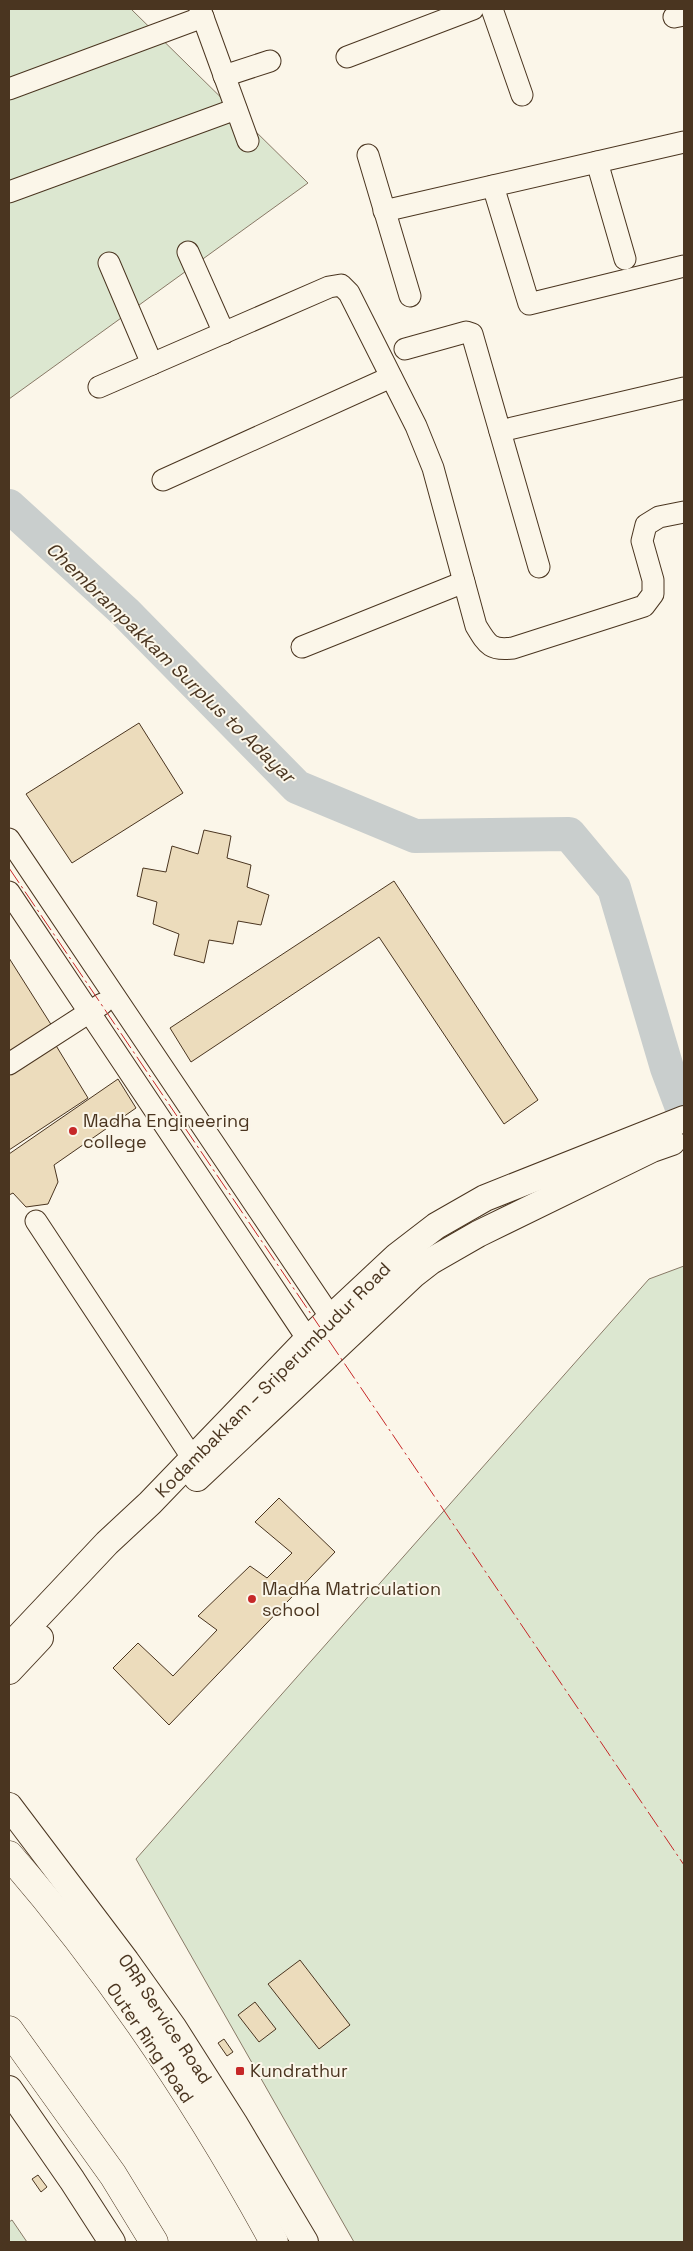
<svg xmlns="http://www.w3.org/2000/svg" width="693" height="2251" font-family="'Space Grotesk',sans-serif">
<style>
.green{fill:#dce7d0;stroke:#887966}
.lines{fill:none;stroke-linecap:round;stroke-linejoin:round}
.river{stroke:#c9cecd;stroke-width:34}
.building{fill:#ecdcbc;stroke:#4a3520}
.minor-casing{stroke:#4a3520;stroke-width:23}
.major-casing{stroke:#4a3520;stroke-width:28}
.highway-casing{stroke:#4a3520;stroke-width:29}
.minor{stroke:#fbf6e9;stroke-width:21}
.major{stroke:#fbf6e9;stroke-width:26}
.highway{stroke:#fbf6e9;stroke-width:28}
.power{stroke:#c62828;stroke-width:1;stroke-dasharray:18 4 2.5 4;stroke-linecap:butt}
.poi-dot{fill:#c62828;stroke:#fbf6e9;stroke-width:2}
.labels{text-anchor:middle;stroke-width:4;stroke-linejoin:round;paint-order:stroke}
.poi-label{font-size:18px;fill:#4a3520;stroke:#fbf6e9;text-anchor:start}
.street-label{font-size:18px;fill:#4a3520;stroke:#fbf6e9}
.water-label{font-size:19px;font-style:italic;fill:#4a3520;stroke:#fbf6e9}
</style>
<rect width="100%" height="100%" fill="#fbf6e9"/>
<!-- green -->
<g class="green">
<polygon points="9,9 131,9 308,183 9,399"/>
<polygon points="684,1266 684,2242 354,2242 136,1859 649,1279"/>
<polygon points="12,2220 27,2242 9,2242 9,2222"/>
</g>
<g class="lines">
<!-- river -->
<polyline class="river" points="9,506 125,612 297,787 415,836 569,834 614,888 667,1068 684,1113"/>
</g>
<!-- building -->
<g class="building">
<polygon points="139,723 183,793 72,863 26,794"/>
<polygon points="204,830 231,836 227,858 251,865 247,887 269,895 261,925 238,921 233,944 209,940 204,963 174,955 179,934 153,924 157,902 137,896 143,868 166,872 172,846 198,854"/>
<polygon points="394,881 538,1100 504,1124 379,937 191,1062 170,1028"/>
<polygon points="9,958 52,1026 9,1054"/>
<polygon points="52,1039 88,1098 9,1150 9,1069"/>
<polygon points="118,1079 136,1108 54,1165 58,1182 48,1204 26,1207 13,1193 9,1195 9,1154"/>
<polygon points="279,1498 335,1552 169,1725 113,1668 138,1643 173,1676 217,1630 198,1616 250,1566 267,1578 292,1553 255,1522"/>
<polygon points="300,1960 350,2025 319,2049 268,1984"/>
<polygon points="255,2002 276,2029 259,2042 238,2015"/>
<polygon points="224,2039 233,2052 227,2056 218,2043"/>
<polygon points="38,2175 47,2187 41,2192 32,2179"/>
</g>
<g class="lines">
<defs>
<g id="minor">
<polyline points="200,9 248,141"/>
<polyline points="492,9 522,95"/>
<polyline points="674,17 684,15"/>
<polyline points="347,57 473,9"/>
<polyline points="224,76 270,61"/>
<polyline points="9,89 203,17"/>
<polyline points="368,155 410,296"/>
<polyline points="597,162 625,259"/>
<polyline points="493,186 529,304 684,266"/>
<polyline points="9,192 236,109"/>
<polyline points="384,211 684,142"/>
<polyline points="188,252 224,333"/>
<polyline points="109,263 152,364"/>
<polyline points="405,349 466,332 472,334 539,567"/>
<path d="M 99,387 L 329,287 L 341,285 L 349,293 L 416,426 L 433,468 L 476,626 C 487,644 490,651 513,648 L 644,606 L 653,594 L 653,580 L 642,541 L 646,525 L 659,517 L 684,512"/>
<polyline points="500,431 684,388"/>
<polyline points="163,480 391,377"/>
<polyline points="302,647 464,582"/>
<polyline points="9,839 340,1331"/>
<polyline points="9,892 317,1353"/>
<polyline points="9,1064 102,1004"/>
<polyline points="36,1221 201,1471"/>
</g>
<g id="major">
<polyline points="197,1478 413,1275 431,1261 478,1234 652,1149 672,1142"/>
<polyline points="9,1647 107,1543 150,1503 305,1342 397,1256 436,1226 485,1198 684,1119"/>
<polyline points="9,1671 40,1638"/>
<polyline points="9,1806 126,1961 173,2027 234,2123 305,2242"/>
<polyline points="9,2089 72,2180 112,2242"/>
</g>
<g id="highway">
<path d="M 9,1855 C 111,1973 200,2106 274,2242"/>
<polyline points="9,2030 113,2175 154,2242"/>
</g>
</defs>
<!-- minor casing -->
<use href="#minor" class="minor-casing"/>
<!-- major casing -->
<use href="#major" class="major-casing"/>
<!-- highway casing -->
<use href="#highway" class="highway-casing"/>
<!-- minor -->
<use href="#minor" class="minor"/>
<!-- major -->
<use href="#major" class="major"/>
<!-- highway -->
<use href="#highway" class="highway"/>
<!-- power -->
<polyline class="power" points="9,868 684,1865"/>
</g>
<!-- markers -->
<g class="poi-dot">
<circle cx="73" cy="1131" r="5"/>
<circle cx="252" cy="1599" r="5"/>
<rect x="235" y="2066" width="10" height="10" rx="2.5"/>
</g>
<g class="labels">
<!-- poi labels -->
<g class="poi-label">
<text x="83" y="1127">Madha Engineering<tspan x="83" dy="21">college</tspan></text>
<text x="262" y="1595">Madha Matriculation<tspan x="262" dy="21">school</tspan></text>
<text x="250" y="2077">Kundrathur</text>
</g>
<!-- street labels -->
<g class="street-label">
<text transform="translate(273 1380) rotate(-45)" y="6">Kodambakkam – Sriperumbudur Road</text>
<text transform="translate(165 2019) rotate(56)" y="6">ORR Service Road</text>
<text transform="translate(150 2043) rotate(56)" y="6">Outer Ring Road</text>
</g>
<!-- water labels -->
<g class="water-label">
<text transform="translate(171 662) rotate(44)" y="7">Chembrampakkam Surplus to Adayar</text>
</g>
</g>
<!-- border -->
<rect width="693" height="2251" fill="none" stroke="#4a3520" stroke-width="20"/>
</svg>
